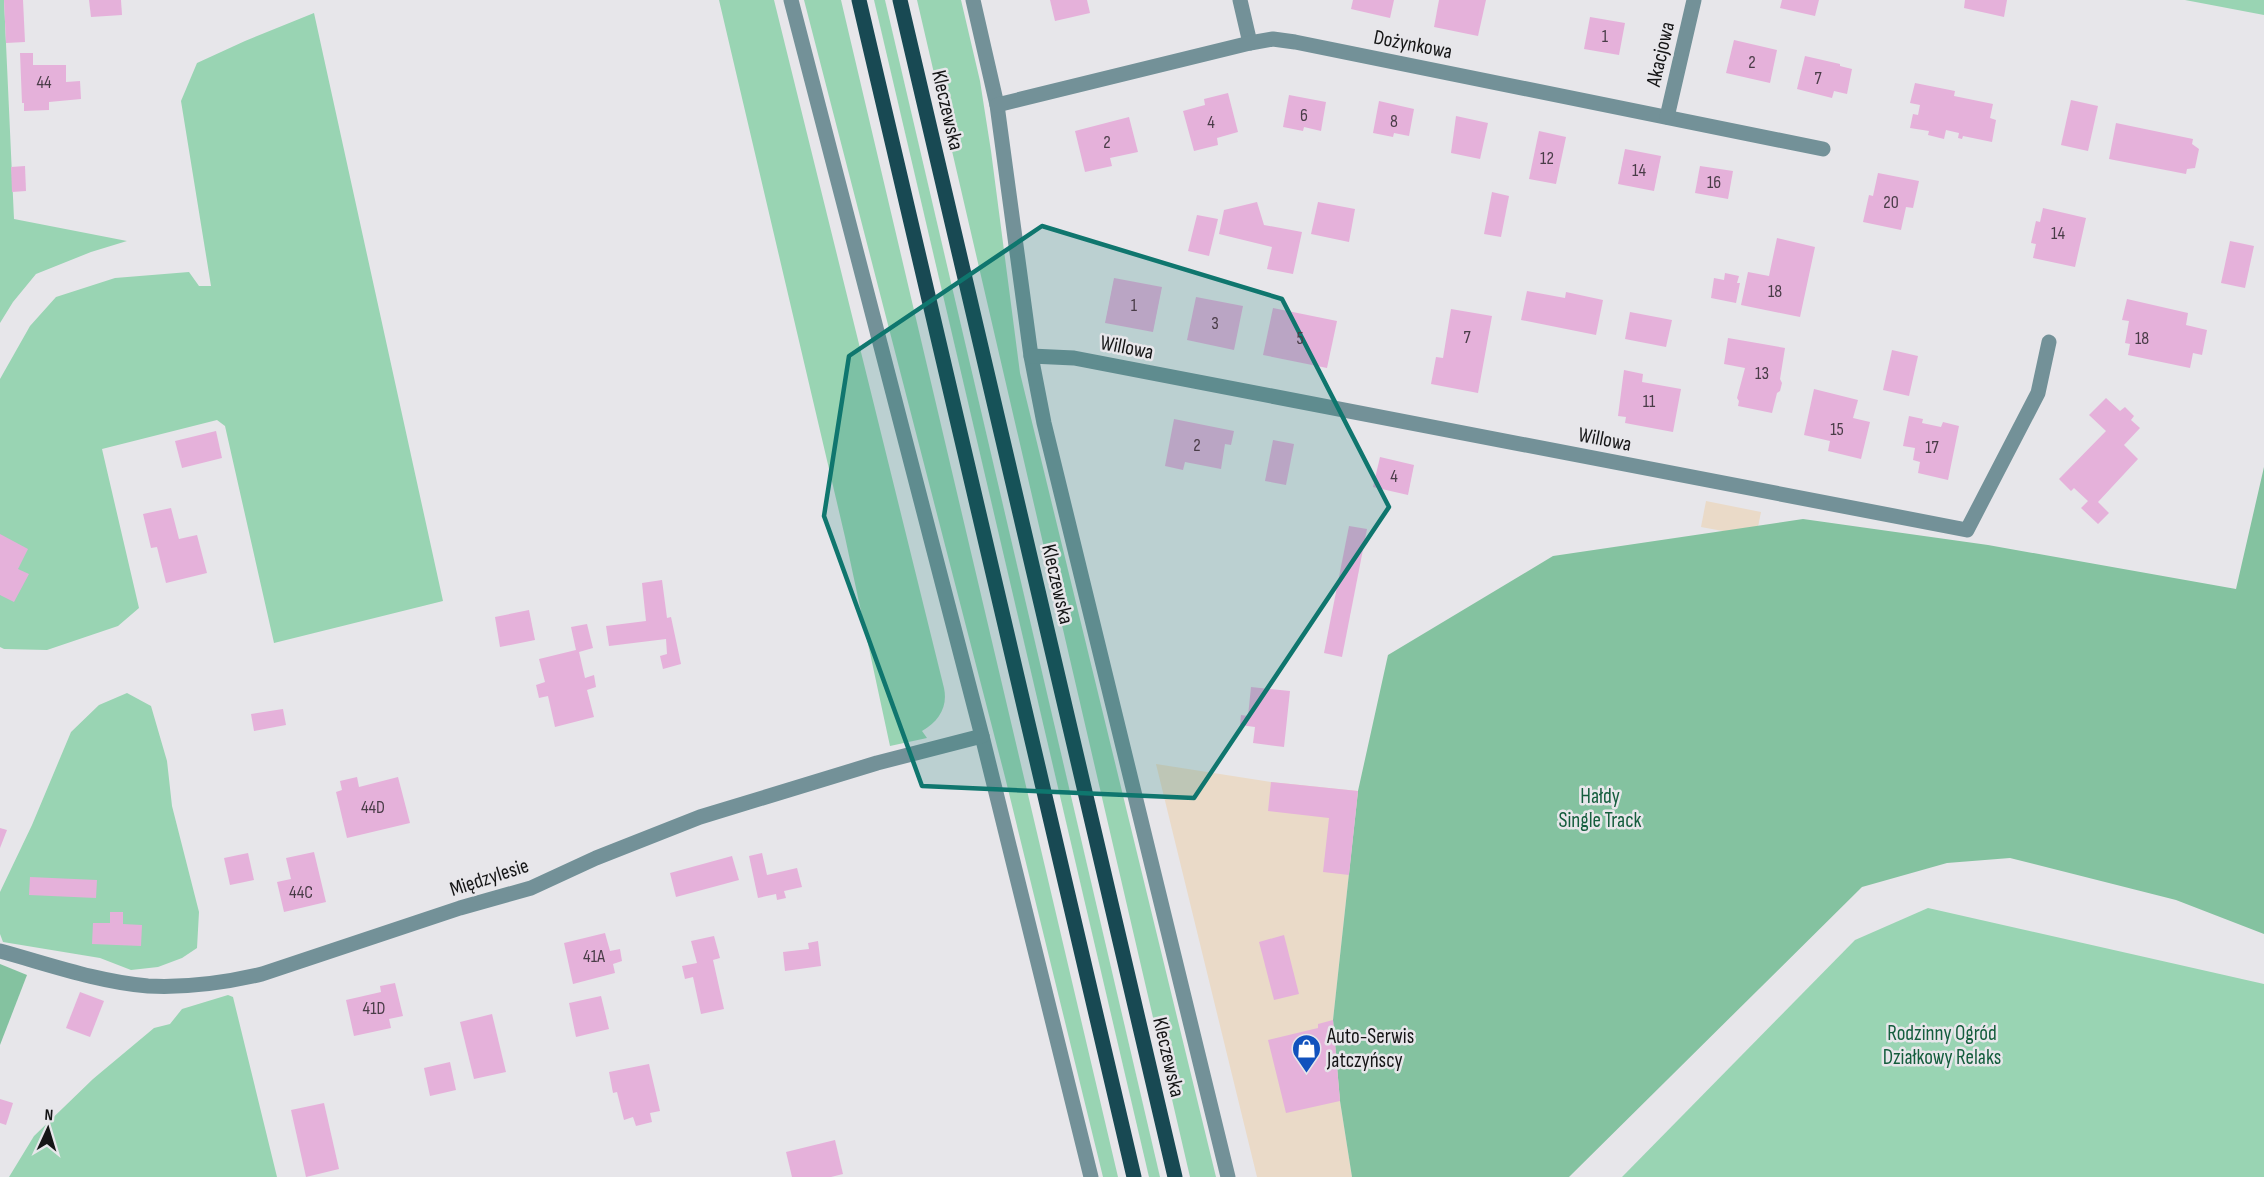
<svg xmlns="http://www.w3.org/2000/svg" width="2264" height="1177" font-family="'Sofia Sans Condensed',sans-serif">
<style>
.industrial{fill:#eadac8}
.green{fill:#99d4b3}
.forest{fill:#84c2a0}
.building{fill:#e5b1da}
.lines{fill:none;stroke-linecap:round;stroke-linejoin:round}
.minor{stroke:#739198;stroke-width:15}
.major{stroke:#184953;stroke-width:15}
.marked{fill:#0f766e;fill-opacity:0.2;stroke:#0f766e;stroke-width:4.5;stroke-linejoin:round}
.labels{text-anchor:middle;stroke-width:5;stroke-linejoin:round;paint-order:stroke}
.number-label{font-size:18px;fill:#493c47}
.street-label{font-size:21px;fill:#151516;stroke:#e7e6ea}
.park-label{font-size:21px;fill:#145d3d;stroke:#e7e6ea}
.poi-label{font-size:21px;fill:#151516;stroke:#e7e6ea;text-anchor:start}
</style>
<rect width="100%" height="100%" fill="#e7e6ea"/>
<!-- industrial -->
<g class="industrial">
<polygon points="1706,501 1761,512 1756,537 1701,527"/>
<polygon points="1156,764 1271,782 1358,791 1333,1020 1340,1101 1352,1177 1257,1177"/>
</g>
<!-- green -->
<g class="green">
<polygon points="0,0 4,0 14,219 127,241 91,252 36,274 13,302 0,323"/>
<path d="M 719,0 L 774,0 L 944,688 C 948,707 939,721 922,731 L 927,738 L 890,746 L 845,537 Z"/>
<polygon points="804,0 841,0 1118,1177 1103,1177 1005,777"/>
<polygon points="874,0 885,0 1160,1177 1149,1177"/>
<polygon points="917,0 961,0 980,81 991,151 1020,373 1216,1177 1190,1177"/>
<polygon points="2185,0 2264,0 2264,15"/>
<polygon points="314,13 443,601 274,643 225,426 217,420 102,449 139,608 118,626 47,650 4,649 0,647 0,379 30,326 56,297 115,278 189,272 199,286 211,286 181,101 197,63 245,41"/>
<polygon points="127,693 151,706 167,761 172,806 199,912 197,948 182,958 158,967 131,970 100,958 3,942 0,934 0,892 32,825 71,732 99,705"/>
<polygon points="1928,908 2264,984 2264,1177 1622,1177 1855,940"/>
<polygon points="228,995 233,997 277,1177 9,1177 34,1136 93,1079 154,1028 170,1024 182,1009"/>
</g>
<!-- forest -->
<g class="forest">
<polygon points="2264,467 2264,934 2176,900 2010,858 1947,863 1862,887 1569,1177 1352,1177 1340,1101 1333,1020 1358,791 1388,655 1553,556 1803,519 1988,545 2236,589"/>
<polygon points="0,964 27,975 0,1045"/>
</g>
<!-- building -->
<g class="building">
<polygon points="4,0 23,0 25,42 6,43"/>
<polygon points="89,0 121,0 122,15 91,17"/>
<polygon points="1050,0 1087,0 1090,13 1055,21"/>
<polygon points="1353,0 1394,0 1390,18 1351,9"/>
<polygon points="1439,0 1486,0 1478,36 1434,27"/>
<polygon points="1782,0 1819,0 1815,16 1780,8"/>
<polygon points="1965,0 2007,0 2004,17 1964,8"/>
<polygon points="1590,17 1625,23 1619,55 1584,49"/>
<polygon points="1734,40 1777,50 1770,83 1726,73"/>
<polygon points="20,53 33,53 33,65 66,65 66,82 80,81 81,99 49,102 49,110 24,111 24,103 22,103"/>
<polygon points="1805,56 1840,64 1840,66 1852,69 1847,94 1834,91 1832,98 1797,89"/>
<polygon points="1915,83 1955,91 1954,96 1993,104 1990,118 1996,120 1992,142 1963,136 1962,139 1958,138 1959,133 1946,130 1944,139 1928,135 1929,131 1910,128 1913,114 1918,115 1920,105 1910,103"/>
<polygon points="1228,93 1238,132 1217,138 1218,145 1194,151 1183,111 1205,105 1204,99"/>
<polygon points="1289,95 1326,102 1321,131 1304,127 1303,131 1283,127"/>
<polygon points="2071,100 2098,106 2088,151 2061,145"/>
<polygon points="1379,101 1414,109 1409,136 1394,133 1393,137 1373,133"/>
<polygon points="1456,116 1488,123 1480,159 1451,153"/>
<polygon points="1129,117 1138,152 1110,158 1112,166 1085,172 1075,131"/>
<polygon points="2116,123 2193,139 2192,144 2199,149 2195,168 2187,169 2186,174 2109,159"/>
<polygon points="1539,131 1566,137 1556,184 1529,179"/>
<polygon points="1625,149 1661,156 1654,191 1618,184"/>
<polygon points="25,166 26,191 12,192 11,167"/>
<polygon points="1700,166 1733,171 1728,199 1695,193"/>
<polygon points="1878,173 1919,181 1913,208 1906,207 1901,230 1863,222 1869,195 1873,196"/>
<polygon points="1492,192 1509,196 1501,237 1484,234"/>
<polygon points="1257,202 1264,225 1302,232 1293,274 1267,269 1272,247 1219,234 1224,210"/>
<polygon points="1318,202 1355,209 1349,242 1311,234"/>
<polygon points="2043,208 2086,218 2075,267 2033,258 2036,244 2031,243 2036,221 2040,222"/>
<polygon points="1197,215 1218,219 1209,256 1188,251"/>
<polygon points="1777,238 1815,247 1800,317 1741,305 1748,272 1769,276"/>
<polygon points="2230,241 2254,246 2245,288 2221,283"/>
<polygon points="1725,273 1739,276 1737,283 1740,283 1736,303 1711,298 1714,278 1724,280"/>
<polygon points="1114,278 1162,287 1153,332 1105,323"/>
<polygon points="1527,291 1565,298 1566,292 1603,300 1596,335 1521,320"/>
<polygon points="1196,297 1243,306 1234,350 1187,340"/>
<polygon points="2127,299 2188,313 2186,325 2207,330 2202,355 2193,353 2190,368 2128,355 2130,344 2125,343 2129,321 2122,320"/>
<polygon points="1273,308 1337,321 1327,368 1263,355"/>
<polygon points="1451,309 1492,316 1478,393 1431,384 1436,357 1443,358"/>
<polygon points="1630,312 1672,320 1666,347 1625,339"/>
<polygon points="1728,338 1785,348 1780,379 1782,383 1780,391 1777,393 1772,413 1738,406 1739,401 1737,398 1745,368 1724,364"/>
<polygon points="1892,350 1918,356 1909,396 1883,390"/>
<polygon points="1624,370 1643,374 1642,382 1681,389 1673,432 1625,423 1626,417 1618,416"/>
<polygon points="1814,389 1858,400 1853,418 1870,422 1861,459 1828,451 1830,441 1804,435"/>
<polygon points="2106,398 2120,411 2125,407 2134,416 2131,420 2140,428 2124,445 2138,459 2098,502 2109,513 2098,524 2081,508 2088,501 2074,488 2071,491 2059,479 2106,431 2089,415"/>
<polygon points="1909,416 1923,419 1922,423 1941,427 1943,422 1959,426 1948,480 1918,473 1920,462 1913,460 1915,448 1903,446"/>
<polygon points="1174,419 1234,431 1231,445 1225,444 1221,469 1185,462 1183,470 1165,466"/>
<polygon points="216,431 222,458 182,468 175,441"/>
<polygon points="1273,440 1294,444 1286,485 1265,481"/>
<polygon points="1380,457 1414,465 1408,495 1373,487"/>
<polygon points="171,508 179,539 197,535 207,573 166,583 157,547 151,548 143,514"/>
<polygon points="1349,526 1367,529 1342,657 1324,653"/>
<polygon points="0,534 28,549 18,569 29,574 14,602 0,595"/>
<polygon points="662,580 667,618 671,617 681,664 663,669 660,656 667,654 666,639 609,646 606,626 646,621 642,583"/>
<polygon points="529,610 535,640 500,647 495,617"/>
<polygon points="587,624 593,648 579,652 585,678 594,675 596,687 587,690 594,717 555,727 548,696 539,698 536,685 545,682 539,659 576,650 571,627"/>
<polygon points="1251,687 1290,691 1284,747 1253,743 1255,727 1240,725 1241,715 1248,716"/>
<polygon points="283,709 286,725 254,731 251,714"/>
<polygon points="357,777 359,787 398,777 410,823 347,838 336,792 342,790 340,781"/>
<polygon points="1271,782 1358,791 1349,875 1323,872 1329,818 1268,811"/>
<polygon points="0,828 7,830 0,848"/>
<polygon points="314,852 326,902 284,912 277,882 291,879 286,858"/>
<polygon points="248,853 254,880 230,885 224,858"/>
<polygon points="762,853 767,875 797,868 802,887 784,891 786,898 777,900 776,894 758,898 749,856"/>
<polygon points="732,856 739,880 676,897 670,873"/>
<polygon points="30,877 97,880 96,898 29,895"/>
<polygon points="110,912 123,912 123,924 142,925 141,946 92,944 93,923 110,923"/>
<polygon points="605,933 610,951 620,949 622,961 613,964 615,973 573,984 564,943"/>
<polygon points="1284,935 1299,994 1274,1000 1259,942"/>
<polygon points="714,936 720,958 713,960 724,1009 701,1014 693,977 685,979 682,966 697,963 691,941"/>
<polygon points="818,941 821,966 785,971 783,952 809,949 808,943"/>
<polygon points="395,983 403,1016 389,1019 391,1028 354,1036 346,1000 381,992 380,986"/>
<polygon points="80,992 104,1001 90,1037 66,1028"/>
<polygon points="601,996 609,1029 576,1037 569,1003"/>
<polygon points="492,1014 506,1072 474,1079 460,1022"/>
<polygon points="1333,1020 1340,1101 1286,1113 1268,1040 1318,1028 1318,1024"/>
<polygon points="450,1062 456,1090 430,1096 424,1068"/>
<polygon points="649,1064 660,1111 650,1113 652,1122 636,1126 633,1117 624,1120 617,1092 613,1093 609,1072"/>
<polygon points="0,1099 13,1103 6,1125 0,1123"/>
<polygon points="324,1103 339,1169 306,1177 291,1110"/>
<polygon points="835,1140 843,1174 831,1177 792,1177 786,1152"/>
</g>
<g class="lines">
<!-- minor -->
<g class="minor">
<polyline points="791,0 982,736 1091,1177"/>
<polyline points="973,0 997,105 1031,356 1044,423 1228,1177"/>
<polyline points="1240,0 1250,43"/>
<polyline points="997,105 1250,43 1273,39 1295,42 1823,149"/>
<polyline points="1667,117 1694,0"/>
<polyline points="1031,356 1074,358 1967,530 2038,393 2049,342"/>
<path d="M 0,951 C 48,964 98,982 148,986 C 187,988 224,983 262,974 L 460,908 L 531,888 L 596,858 L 700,817 L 877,763 L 982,736"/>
</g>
<!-- major -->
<g class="major">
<polyline points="859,0 1134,1177"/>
<polyline points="900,0 1175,1177"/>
</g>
</g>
<!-- marked area -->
<path class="marked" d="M 1042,226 L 1282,299 L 1389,507 L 1194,798 L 922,786 L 824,516 L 849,356 Z"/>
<!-- icons -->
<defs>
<symbol id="shop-pin" viewBox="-11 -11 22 30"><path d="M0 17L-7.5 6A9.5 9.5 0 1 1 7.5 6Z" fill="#1152bd" stroke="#e7e6ea"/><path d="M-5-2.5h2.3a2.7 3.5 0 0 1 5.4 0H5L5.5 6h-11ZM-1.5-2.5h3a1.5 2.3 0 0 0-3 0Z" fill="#fff"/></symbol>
</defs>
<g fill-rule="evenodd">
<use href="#shop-pin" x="1290" y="1032" width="33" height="45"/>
</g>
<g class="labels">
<!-- number labels -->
<g class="number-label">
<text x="1605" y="42">1</text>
<text x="1752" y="68">2</text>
<text x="1818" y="84">7</text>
<text x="44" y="88">44</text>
<text x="1304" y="121">6</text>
<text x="1394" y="127">8</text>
<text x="1211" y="128">4</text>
<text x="1107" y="148">2</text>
<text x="1547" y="164">12</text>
<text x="1639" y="176">14</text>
<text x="1714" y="188">16</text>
<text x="1891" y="208">20</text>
<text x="2058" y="239">14</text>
<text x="1775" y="297">18</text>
<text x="1134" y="311">1</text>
<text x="1215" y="329">3</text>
<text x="1467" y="343">7</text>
<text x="1300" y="344">5</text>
<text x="2142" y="344">18</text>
<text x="1762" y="379">13</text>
<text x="1649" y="407">11</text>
<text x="1837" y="435">15</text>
<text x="1197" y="451">2</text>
<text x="1932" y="453">17</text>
<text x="1394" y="482">4</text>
<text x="373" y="813">44D</text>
<text x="301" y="898">44C</text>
<text x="594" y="962">41A</text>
<text x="374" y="1014">41D</text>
</g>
<!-- street labels -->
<g class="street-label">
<text transform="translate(1413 44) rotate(11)" y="7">Dożynkowa</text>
<text transform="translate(1660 54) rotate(-77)" y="7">Akacjowa</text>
<text transform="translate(948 110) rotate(77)" y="7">Kleczewska</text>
<text transform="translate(1127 347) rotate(11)" y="7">Willowa</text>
<text transform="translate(1605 439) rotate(11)" y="7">Willowa</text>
<text transform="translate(1058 584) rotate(77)" y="7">Kleczewska</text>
<text transform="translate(489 877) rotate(-18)" y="7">Międzylesie</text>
<text transform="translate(1169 1057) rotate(77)" y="7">Kleczewska</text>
</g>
<!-- park labels -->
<g class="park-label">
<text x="1600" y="803">Hałdy<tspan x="1600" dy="24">Single Track</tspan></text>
<text x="1942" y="1040">Rodzinny Ogród<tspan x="1942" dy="24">Działkowy Relaks</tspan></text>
</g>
<!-- poi labels -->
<g class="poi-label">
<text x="1327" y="1043">Auto-Serwis<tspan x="1327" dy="24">Jatczyńscy</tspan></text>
</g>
</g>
<!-- north arrow -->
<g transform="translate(48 1129) rotate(4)" stroke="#e7e6ea" stroke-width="4.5" paint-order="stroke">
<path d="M0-4.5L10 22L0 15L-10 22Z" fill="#151516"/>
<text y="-9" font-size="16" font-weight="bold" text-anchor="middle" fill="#151516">N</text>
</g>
</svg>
